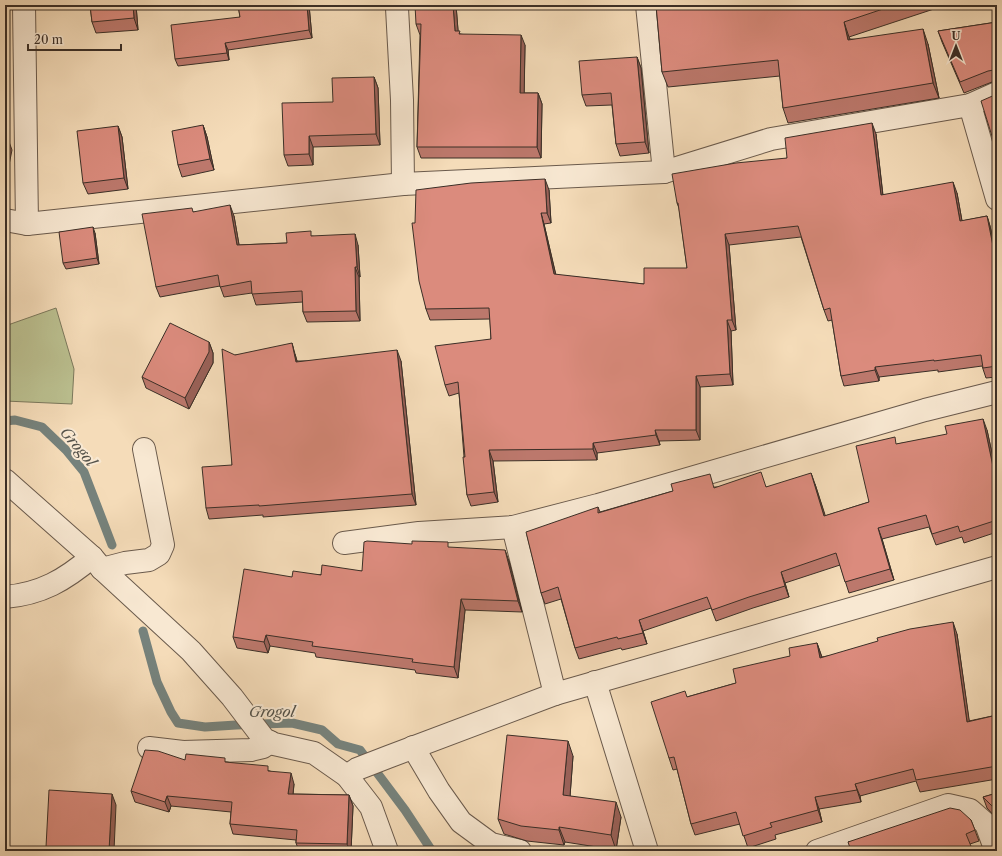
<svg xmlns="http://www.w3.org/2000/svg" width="1002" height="856" font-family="'Libre Caslon Text',serif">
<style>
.green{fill:#bbc090;stroke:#7b785c}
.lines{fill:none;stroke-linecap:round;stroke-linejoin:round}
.stream{stroke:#76827c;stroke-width:9}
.minor-casing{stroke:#6a5a4c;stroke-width:24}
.minor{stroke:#f8e8d2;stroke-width:22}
.wall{fill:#bc786c;stroke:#3b2f27}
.shaded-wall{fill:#996158;stroke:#3b2f27}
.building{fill:#db8b7d;stroke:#3b2f27}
.labels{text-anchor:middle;stroke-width:4;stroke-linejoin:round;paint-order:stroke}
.water-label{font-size:15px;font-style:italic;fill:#54524a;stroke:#f8e8d2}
</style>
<rect width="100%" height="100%" fill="#f5dcb9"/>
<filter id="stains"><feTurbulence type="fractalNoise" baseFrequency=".005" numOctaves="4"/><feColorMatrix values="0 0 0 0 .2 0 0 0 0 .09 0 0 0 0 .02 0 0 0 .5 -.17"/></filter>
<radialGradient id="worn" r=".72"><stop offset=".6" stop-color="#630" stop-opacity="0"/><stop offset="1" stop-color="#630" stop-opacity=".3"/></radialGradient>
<!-- green -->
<polygon class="green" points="56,308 74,369 72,404 5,401 5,326"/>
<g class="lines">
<!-- stream -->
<g class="stream">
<polyline points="5,421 15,420 42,427 66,450 84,472 112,545"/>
<polyline points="143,631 157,682 171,712 178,723 205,727 236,725 292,723 322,730 338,744 360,750 405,810 432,851"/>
</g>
<defs>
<g id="minor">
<polyline points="24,5 27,224"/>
<polyline points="647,5 664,172"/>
<polyline points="397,8 402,100 403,184"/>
<polyline points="970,105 997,199"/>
<polyline points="5,220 27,224 403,184 664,172 771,139 970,105 997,93"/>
<polyline points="5,480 92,557 102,569 191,651 232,697 264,739 274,744 314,753 347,776 371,807 387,851"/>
<polyline points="513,527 555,694"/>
<polyline points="344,543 419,533 513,527 598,505 925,410 997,392"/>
<polyline points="102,569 125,563 149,560 159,554 163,545 144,449"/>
<path d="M 5,597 C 41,594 65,580 92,557"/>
<polyline points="595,682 647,851"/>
<polyline points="413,747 439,791 461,822 491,844 520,851"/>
<polyline points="149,748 183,752 251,750 263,747 270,742"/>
<polyline points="347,776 357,769 388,757 555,694 997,567"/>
<polyline points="817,851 948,805 970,810 986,824 996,851"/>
</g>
</defs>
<!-- minor casing -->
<use href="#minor" class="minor-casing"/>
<!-- minor -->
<use href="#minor" class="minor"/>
</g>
<!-- wall -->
<g class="wall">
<polygon points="90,5 136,5 138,30 96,33 92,22"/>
<polygon points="238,5 309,5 312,38 228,50 229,60 178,66 175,59 240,17"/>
<polygon points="456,5 458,31 460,34 525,45 524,93 538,93 542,104 541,158 421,158 417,147 420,35 416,24"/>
<polygon points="570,5 608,5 608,9 572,9"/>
<polygon points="656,5 946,5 849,37 850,39 928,44 939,98 788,123 783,108 780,76 668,87 662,72"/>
<polygon points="997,22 997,81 992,82 964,93 942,42 938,31"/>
<polygon points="637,57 641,68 649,153 620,156 616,144 612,105 586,106 582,95"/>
<polygon points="374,77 378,88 380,145 313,147 313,165 288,166 284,155 333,102"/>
<polygon points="203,125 207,137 214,170 182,177 178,165"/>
<polygon points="118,126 122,137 128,189 88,194 83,183"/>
<polygon points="876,134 883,195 957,193 962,221 987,216 990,226 997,255 997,377 986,378 982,366 938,372 938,370 879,377 879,381 844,386 841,376 832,320 828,321 824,310 801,237 729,245 736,330 731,331 733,385 700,387 700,440 659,441 660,445 597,453 597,460 493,461 498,502 471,506 467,495 459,393 449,396 445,385 491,339 490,319 430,320 426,309 415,223 549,190 551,223 544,224 556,275 644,284 687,268 679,208 677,203 787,158"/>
<polygon points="193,212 234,216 239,245 287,243 312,236 358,245 360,277 359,277 360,321 307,322 303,312 303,302 256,305 252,293 224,297 220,286 160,297 156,287"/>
<polygon points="95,233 99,264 66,269 63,263"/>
<polygon points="209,342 213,353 213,363 189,409 146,388 142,377"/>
<polygon points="295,354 297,361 401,361 416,505 263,517 263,515 209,519 206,508 232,465 235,355"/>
<polygon points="987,430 997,476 997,532 964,543 962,537 936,545 929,527 882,539 894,580 849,593 840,565 785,583 789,597 753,608 716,621 711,608 643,631 647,644 622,650 621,648 579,659 575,648 561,599 545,604 541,593 598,507 600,512 673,491 715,487 767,487 815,484 825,516 869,502 897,444"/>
<polygon points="450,548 509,561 522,612 465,610 458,678 416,673 415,670 316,657 315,653 270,646 268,653 237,648 233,637 292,577 362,571"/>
<polygon points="957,634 969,721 997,715 997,779 920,792 916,781 860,796 861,802 819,809 822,822 775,835 776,839 748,848 740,824 695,835 691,824 677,769 673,770 669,758 687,697 736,683 817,643 822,657"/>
<polygon points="573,756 570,796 621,817 616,850 565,842 564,845 527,841 504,834 498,819"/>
<polygon points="185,760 227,762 270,771 294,784 293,794 349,795 353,806 351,851 299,851 296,843 296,840 233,834 230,824 231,812 171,806 169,812 135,802 131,791"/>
<polygon points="997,793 997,819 987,808 983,797"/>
<polygon points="971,820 979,841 970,844 848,842"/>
</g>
<!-- shaded-wall -->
<g class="shaded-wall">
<polygon points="133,5 136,5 138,30 134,18"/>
<polygon points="307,5 309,5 312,38 309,30"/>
<polygon points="453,5 456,5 459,42 455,31"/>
<polygon points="844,22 849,37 853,55 848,40"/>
<polygon points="923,29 928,44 939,98 933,83"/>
<polygon points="521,35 525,45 524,104 520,93"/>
<polygon points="225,43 228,50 229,60 227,53"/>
<polygon points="637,57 641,68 649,153 645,142"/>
<polygon points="374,77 378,88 380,145 376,134"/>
<polygon points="538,93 542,104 541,158 537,147"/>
<polygon points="872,123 876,134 884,206 881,195"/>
<polygon points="203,125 207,137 214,170 210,159"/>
<polygon points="118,126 122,137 128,189 124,178"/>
<polygon points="309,136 313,147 313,165 309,154"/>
<polygon points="8,139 12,150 5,185 5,153"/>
<polygon points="545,179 549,190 551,223 547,213"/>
<polygon points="953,182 957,193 964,232 960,221"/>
<polygon points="230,205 234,216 241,256 237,245"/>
<polygon points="541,213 544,224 558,285 554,274"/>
<polygon points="987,216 990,226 997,257 995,256"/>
<polygon points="93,227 95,233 99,264 97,258"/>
<polygon points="355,234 358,245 360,277 357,267"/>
<polygon points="725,234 729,245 736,330 732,320"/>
<polygon points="355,267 359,277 360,321 356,311"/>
<polygon points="727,320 731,331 733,385 730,374"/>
<polygon points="209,342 213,353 213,363 189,409 185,398"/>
<polygon points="292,343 295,354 300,372 296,362"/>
<polygon points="397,350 401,361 416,505 412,494"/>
<polygon points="875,367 879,377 879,381 875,370"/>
<polygon points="696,376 700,387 700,440 696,430"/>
<polygon points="983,419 987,430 997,477 995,476"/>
<polygon points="655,430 659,441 660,445 656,435"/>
<polygon points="593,443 597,453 597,460 593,449"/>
<polygon points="489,450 493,461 498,502 494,492"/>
<polygon points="811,473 815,484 829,527 824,516"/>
<polygon points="878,528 882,539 894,580 890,569"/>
<polygon points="505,550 509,561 522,612 518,601"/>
<polygon points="781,572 785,583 789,597 785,586"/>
<polygon points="461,599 465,610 458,678 454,667"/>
<polygon points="639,620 643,631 647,644 643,633"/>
<polygon points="953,622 957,634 971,733 967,722"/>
<polygon points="266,635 270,646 268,653 264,642"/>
<polygon points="817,643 821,655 824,670 820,658"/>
<polygon points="568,741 573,756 569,810 563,795"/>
<polygon points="291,773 294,784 292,804 288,794"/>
<polygon points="855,784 860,796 861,802"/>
<polygon points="112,794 116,805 114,851 109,851"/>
<polygon points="349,795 353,806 351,851 350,851 347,844"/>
<polygon points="167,796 171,806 169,812 165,802"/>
<polygon points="815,797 819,809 822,822 818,810"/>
<polygon points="616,802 621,817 616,850 611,835"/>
<polygon points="559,827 565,842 564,845 559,830"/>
</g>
<!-- building -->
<g class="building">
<polygon points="90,5 133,5 134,18 92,22"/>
<polygon points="238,5 307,5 309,30 225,43 227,53 175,59 171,25 240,17"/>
<polygon points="415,5 453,5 455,31 460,31 459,34 521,35 520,93 538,93 537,147 417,147 421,24 416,24"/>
<polygon points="656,5 895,5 844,22 848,40 923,29 933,83 783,108 778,60 662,72"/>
<polygon points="997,22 997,71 994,70 988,71 960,82 938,31"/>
<polygon points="637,57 645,142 616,144 611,93 582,95 579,61"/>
<polygon points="374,77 376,134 309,136 309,154 284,155 282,103 333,102 332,78"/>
<polygon points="997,94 997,152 981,101"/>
<polygon points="872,123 881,195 953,182 960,221 987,216 995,256 997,255 997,366 983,368 981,355 934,361 934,360 875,367 875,370 841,376 830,308 824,310 798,226 725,234 732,320 727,320 730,374 696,376 696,430 655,430 656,435 593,443 593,449 489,450 494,492 467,495 463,457 465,457 458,382 445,385 435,346 491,339 489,308 426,309 419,281 412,223 415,223 416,190 471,183 545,179 547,213 541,213 554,274 644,284 644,268 687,268 678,203 677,203 672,174 736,163 787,158 785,138"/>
<polygon points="203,125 210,159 178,165 172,131"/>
<polygon points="118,126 124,178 83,183 77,131"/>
<polygon points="8,139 5,153 5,140"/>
<polygon points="230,205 237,245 287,243 286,233 311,231 311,236 355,234 357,267 355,267 356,311 303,312 302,291 252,294 251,281 220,287 218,275 156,287 142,214 192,208 193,212"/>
<polygon points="93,227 97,258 63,263 59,232"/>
<polygon points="170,323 209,342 209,352 185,398 142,377"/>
<polygon points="292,343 296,362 397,350 412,494 259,506 259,505 206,508 202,467 232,465 222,349 235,355"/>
<polygon points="983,419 995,476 997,476 997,520 960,532 958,526 932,534 926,515 878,528 890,569 845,582 836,553 781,572 785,586 749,597 712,610 707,597 639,620 643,633 618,639 617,637 575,648 558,587 541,593 526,532 598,507 598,513 673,491 671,484 710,474 714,488 761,472 766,487 811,473 824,516 869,502 856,446 895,437 896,444 947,434 945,426"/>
<polygon points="367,541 412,544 412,541 448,542 448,547 505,550 518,601 461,599 454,667 412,662 413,659 312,646 313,642 266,635 264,642 233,637 244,569 292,577 293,571 321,575 322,565 362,571 364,542"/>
<polygon points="953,622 967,722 997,715 997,766 916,780 913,769 855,784 857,790 815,797 818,810 770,823 772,827 743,836 736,812 691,824 674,757 669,758 651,702 685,691 687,697 736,683 733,669 790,656 789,648 817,643 820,658 878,641 877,638 910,629"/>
<polygon points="507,735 568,741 563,795 616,802 611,835 559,827 559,830 521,826 498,819"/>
<polygon points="145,750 158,751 185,760 186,754 225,758 225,762 268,766 268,771 291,773 288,794 349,795 347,844 296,843 297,830 230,824 232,802 167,796 165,802 131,791"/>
<polygon points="49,790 112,794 109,851 45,851 45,847 46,847"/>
<polygon points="997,793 997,818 994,808 983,797"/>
<polygon points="950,808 960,810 971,820 975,830 966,834 973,851 851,851 848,842"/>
</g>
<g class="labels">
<!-- water labels -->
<g class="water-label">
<text transform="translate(78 447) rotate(50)" y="5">Grogol</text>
<text x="272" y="717">Grogol</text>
</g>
</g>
<!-- margin -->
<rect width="1002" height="856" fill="none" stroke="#f5dcb9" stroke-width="20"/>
<rect x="6" y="6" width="990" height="844" fill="none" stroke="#3b2f27" stroke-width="2"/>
<rect x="10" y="10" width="982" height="836" fill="none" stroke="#3b2f27"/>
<!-- north arrow -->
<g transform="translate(956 46)" stroke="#f8e8d2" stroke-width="3" paint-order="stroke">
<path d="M0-3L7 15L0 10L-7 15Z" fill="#3b2f27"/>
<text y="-6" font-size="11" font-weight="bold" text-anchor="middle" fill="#3b2f27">U</text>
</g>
<!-- scale -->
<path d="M28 44v6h93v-6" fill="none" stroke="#3b2f27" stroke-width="2"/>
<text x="34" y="44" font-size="12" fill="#3b2f27" stroke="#f8e8d2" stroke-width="3" paint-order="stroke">20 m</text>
<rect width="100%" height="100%" filter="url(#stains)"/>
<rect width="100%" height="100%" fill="url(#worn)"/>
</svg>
